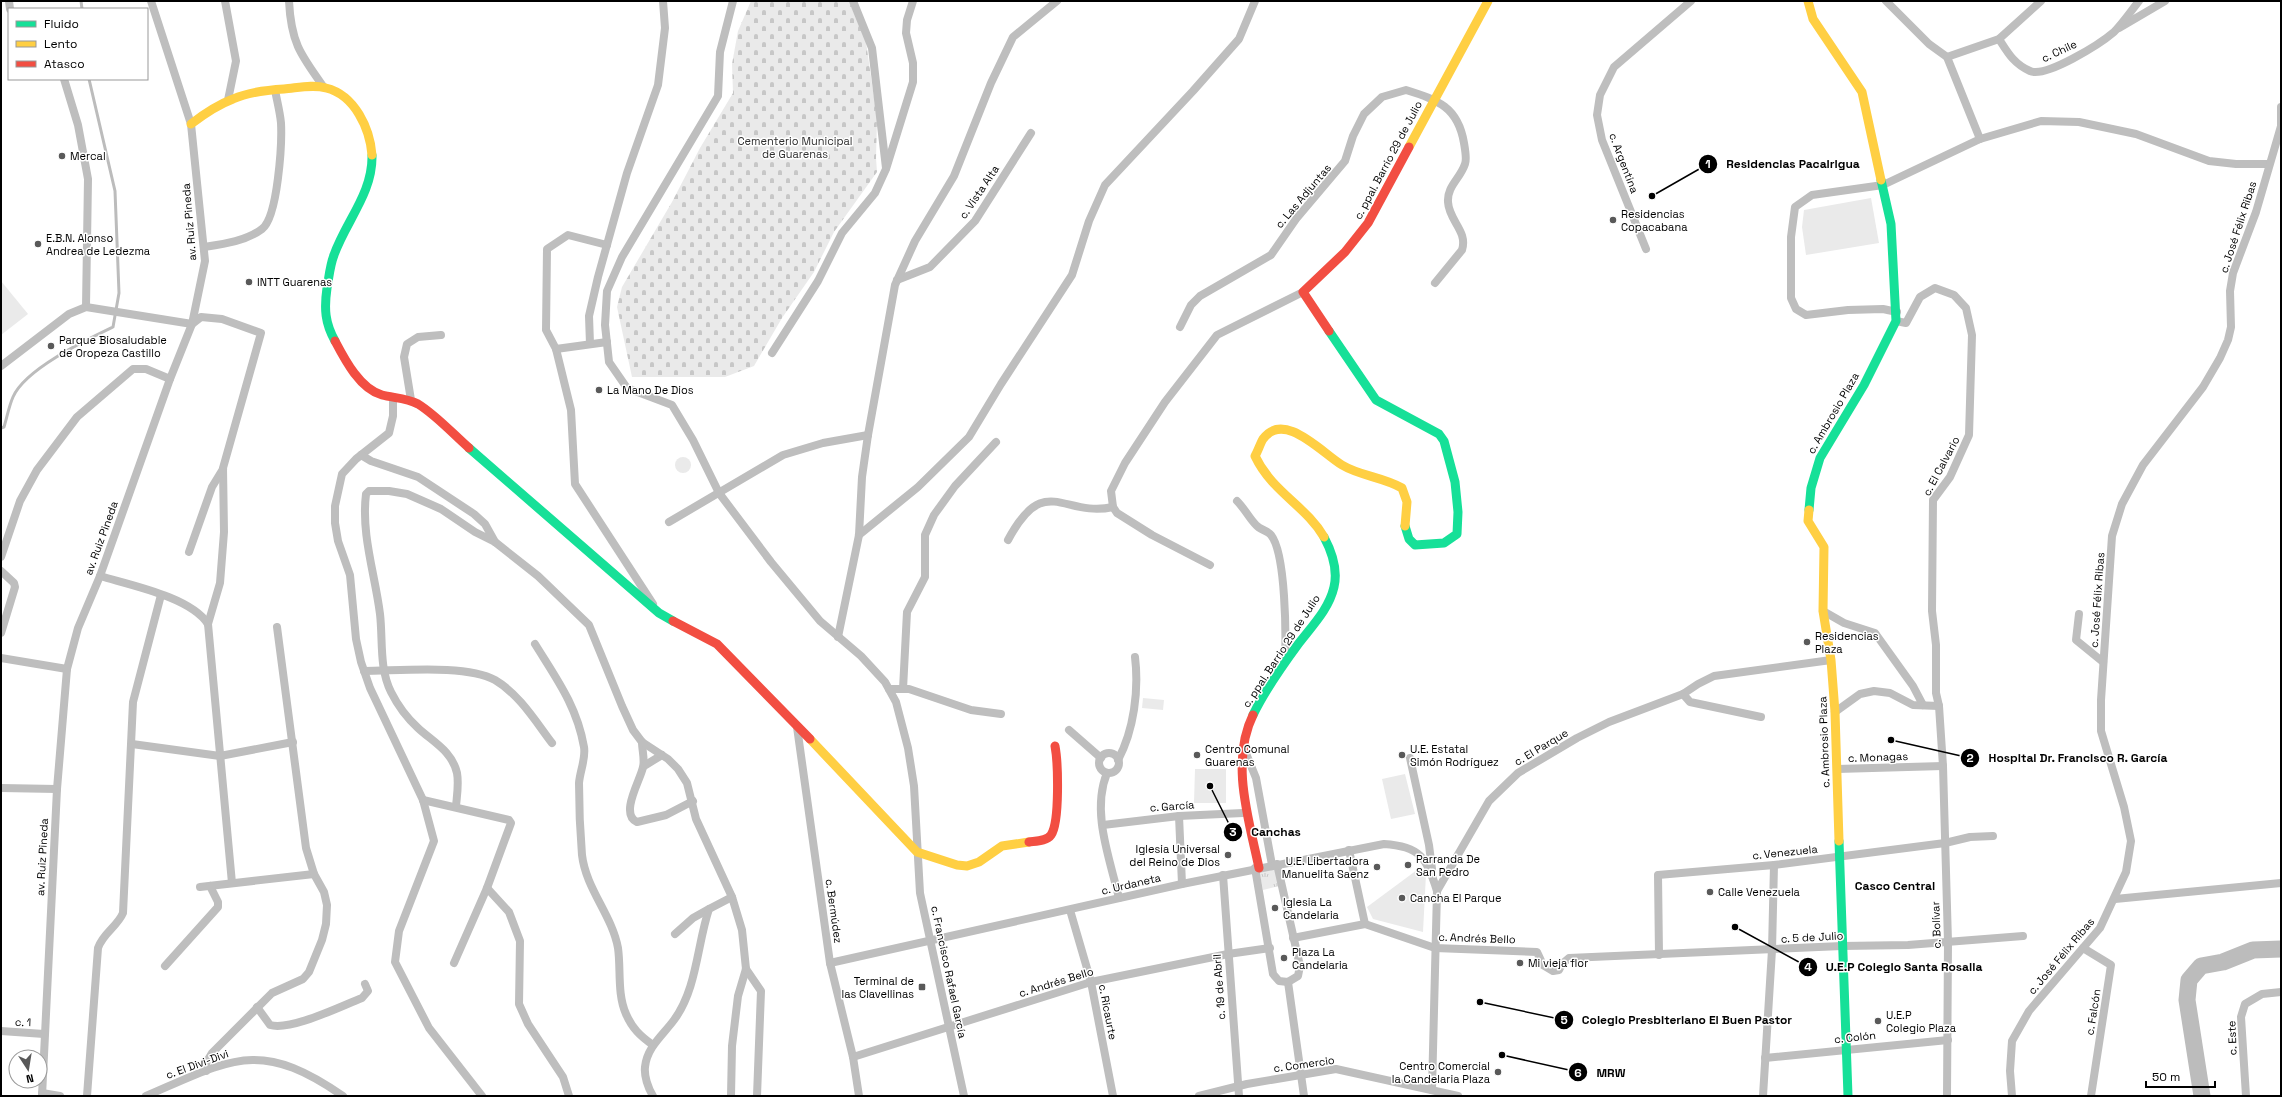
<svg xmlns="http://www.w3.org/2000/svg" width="2282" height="1097" font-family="'Space Grotesk',sans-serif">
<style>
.grass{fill:#eaeaea}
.cemetery{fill:url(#cemetery-stones)}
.park{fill:url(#park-tufts)}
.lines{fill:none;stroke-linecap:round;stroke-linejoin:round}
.stream{stroke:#bcbcbc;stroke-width:3}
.river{stroke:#bcbcbc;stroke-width:17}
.street{stroke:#bebebe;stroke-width:8}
.fast{stroke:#16e098;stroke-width:9}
.slow{stroke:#ffcf43;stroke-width:9}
.jam{stroke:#f24e42;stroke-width:9}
.poi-dot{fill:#595959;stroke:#fff;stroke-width:1.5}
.labels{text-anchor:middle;stroke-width:3;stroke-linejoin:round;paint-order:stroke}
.street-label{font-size:11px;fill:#000;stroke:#fff}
.park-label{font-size:11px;fill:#2f2f2f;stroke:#fff}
.poi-label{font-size:11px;fill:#000;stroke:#fff;text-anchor:start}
.neighbourhood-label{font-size:12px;font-weight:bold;fill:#000;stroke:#fff}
.leader{fill:none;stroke:#000;stroke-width:1.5}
.callout-dot{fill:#000;stroke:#fff;stroke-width:1.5}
.mark-label{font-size:12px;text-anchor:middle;font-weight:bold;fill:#fff}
.callout-label{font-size:12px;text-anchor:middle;font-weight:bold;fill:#000;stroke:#fff;stroke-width:3;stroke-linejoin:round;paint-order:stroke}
</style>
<defs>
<pattern id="cemetery-stones" width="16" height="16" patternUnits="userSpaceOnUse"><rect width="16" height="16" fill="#eaeaea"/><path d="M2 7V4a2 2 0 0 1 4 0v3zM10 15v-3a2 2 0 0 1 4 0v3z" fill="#c7c7c7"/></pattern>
<pattern id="park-tufts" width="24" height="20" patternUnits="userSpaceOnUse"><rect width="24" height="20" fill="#eaeaea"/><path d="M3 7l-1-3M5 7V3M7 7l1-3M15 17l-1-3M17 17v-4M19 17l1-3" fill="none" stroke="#c7c7c7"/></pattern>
</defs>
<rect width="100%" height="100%" fill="#fff"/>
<!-- grass -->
<g class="grass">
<polygon points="1871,198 1879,243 1806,255 1802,227 1804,210"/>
<polygon points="1,281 28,314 1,335"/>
<circle cx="683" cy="465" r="8"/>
<polygon points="1143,698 1164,700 1163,710 1142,708"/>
<polygon points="1195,769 1226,769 1226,803 1194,803"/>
<polygon points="1405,774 1415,814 1391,819 1382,779"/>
<polygon points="1421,867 1426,874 1423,932 1373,919 1367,907"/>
</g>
<!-- cemetery -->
<polygon class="cemetery" points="751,1 849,1 866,42 877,119 876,158 877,172 834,232 814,272 782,318 754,366 725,377 632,377 617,307 622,287 672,202 700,148 733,93 732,64 738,31"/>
<!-- park -->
<polygon class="park" points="1275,868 1279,886 1263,890 1259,871"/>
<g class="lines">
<!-- stream -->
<g class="stream">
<polyline points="81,1 82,9"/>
<path d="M 1,428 L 4,427 C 7,417 9,406 13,397 C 25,369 86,340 113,327 L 119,293 L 115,191 L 89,79"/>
</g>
<!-- river -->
<polyline class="river" points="2202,1096 2187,1000 2189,980 2201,966 2223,962 2253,950 2281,949"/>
<!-- street -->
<g class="street">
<polyline points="9,1 10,9"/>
<polyline points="225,1 236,61 228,100"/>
<path d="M 289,1 C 291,42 300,54 323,86"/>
<polyline points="733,1 720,52 718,96 622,257 607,291 605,325 609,362 627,388 672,405 693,440 719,493 771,562 820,621 861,656 885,682 896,702 908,748 914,786 920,893 964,1096"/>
<polyline points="853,1 872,48 886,168"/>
<polyline points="1886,1 1929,44 1947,57 1980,139"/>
<polyline points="2119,28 2165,1"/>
<path d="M 1999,39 C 2008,53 2014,64 2030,71 C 2046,78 2100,44 2114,32 C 2123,23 2131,11 2139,1"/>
<polyline points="1947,57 1999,39 2041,1"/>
<polyline points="64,79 78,125 88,179 86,307"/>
<polyline points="607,245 568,235 547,249 546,330 556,349 571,410 575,484 653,604"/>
<path d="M 204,247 C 224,244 246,241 262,229 C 278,217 282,143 281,123 C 280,112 277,101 275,90"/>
<polyline points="1646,249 1602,140 1597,115 1600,95 1614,67 1691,1"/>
<polyline points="897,280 930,267 975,221 1031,133"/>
<polyline points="1897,312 1883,309 1848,310 1806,315 1796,309 1791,298 1791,237 1795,207 1812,195 1883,185 1980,139 2041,121 2079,122 2136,134 2209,161 2236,164 2269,164"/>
<polyline points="1896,321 1906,323 1920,297 1935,288 1954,295 1966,308 1972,335 1969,435 1950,477 1933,500 1932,611 1936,645 1936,693 1939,706 1943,766 1948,942 1947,1096"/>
<path d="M 1180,327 L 1191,305 L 1200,296 L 1271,255 L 1296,219 L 1345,161 L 1353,136 L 1364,114 L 1382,97 L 1406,90 C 1438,100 1458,107 1464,143 C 1465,149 1467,159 1465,164 C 1460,179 1447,186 1448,202 C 1449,221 1468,231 1462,250 L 1435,283"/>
<polyline points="590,344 589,316 598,277 627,173 658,85 665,28 663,1"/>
<polyline points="556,349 607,342"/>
<polyline points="772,353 818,281 842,233 875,193 886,169 913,82 913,63 906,33 907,20 913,1"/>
<polyline points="1,366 69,314 86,307 192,324 201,317 222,319 261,333 223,468 224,532 220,583 208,624"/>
<polyline points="393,397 393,416 389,433 356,459 342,474 335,506 335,523 338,541 350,575 356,639 361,662 370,688 423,800 434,841 399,931 395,962 429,1028 482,1096"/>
<polyline points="411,400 404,357 407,344 418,337 441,335"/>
<polyline points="361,455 371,461 418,477 474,514 485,524 495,542"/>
<path d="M 1237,501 C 1245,509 1249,518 1256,525 C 1260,530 1267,530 1271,535 C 1286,554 1286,636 1285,662"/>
<polyline points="669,522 783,455 823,443 868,435"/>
<polyline points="859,535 918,487 969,437 1001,384 1072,275 1089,221 1105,185 1193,91 1239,39 1255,1"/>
<path d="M 1008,540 C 1045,471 1063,518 1113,507"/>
<polyline points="189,552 212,487 223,469"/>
<polyline points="1,557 20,501 37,470 77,417 133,369 146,369 170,379"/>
<polyline points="1210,565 1152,535 1117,513 1113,507 1111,491 1125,463 1165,402 1217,335 1303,292"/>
<polyline points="1,571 14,583 15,587 1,633"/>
<path d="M 100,576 C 130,585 191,597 208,624 L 232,883"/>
<polyline points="1823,611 1844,623 1875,633 1913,686 1923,705"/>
<polyline points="2079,614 2076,640 2103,662"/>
<polyline points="838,637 859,535 862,477 868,435 895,285 915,241 954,176 991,83 1013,37 1057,1"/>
<path d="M 535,644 C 556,678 577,706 584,747 C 586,758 580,771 579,783 C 579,807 580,831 582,855 C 586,889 612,915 618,948 C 621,969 617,994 626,1014 C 632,1028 640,1036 653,1045"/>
<polyline points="1,658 67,669"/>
<path d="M 364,671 C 398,671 466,664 495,680 C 519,694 536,722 552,743"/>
<polyline points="889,689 909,689 971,710 1001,714"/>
<polyline points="903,689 907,612 925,577 925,535 934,515 955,486 996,442"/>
<polyline points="1683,694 1690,702 1761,717"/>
<polyline points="1835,712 1860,694 1874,691 1890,693 1913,705 1939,706"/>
<polyline points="797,727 830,963 853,1057 859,1096"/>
<polyline points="1069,730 1101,758"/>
<path d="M 642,742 C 642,750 645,760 643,767 C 641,779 619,814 637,822 L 666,815 L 693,801"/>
<polyline points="132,744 220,756 293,742"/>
<polyline points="1245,751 1256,778 1272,865"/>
<circle cx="1109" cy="763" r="10"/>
<polyline points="1410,758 1429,845 1432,869"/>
<path d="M 1118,760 C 1134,730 1139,690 1135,657"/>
<polyline points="644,766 662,755"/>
<polyline points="1837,769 1943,766"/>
<path d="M 1107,773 C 1091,812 1110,859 1119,898"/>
<polyline points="1,788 57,789"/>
<polyline points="423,800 509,820 511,823 487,888 454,963"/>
<path d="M 456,806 C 457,795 459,784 457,773 C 452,751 433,742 418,728 C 407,718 398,706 391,692 C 379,668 383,640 380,614 C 375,574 361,535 366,494 L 369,491 L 389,491 L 407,494 L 441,509 L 475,532 L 495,542 L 538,576 L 589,625 L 622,706 L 633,730 L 642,742 L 668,759 L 678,769 L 687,783 L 696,819 L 732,897 L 742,930 L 746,969 L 738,996 L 732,1046 L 731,1096"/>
<polyline points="1179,816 1182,884"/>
<polyline points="1103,825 1179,816 1243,813"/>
<polyline points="1349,850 1365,924"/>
<polyline points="1255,868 1273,974 1279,981 1288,982 1298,976 1300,966 1277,864"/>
<polyline points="1223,875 1239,1096"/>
<polyline points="200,887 314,874"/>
<polyline points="487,888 509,912 520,941 519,1004 528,1024 563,1077 569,1096"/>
<polyline points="2115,899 2281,883"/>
<polyline points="1070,910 1091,982 1113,1096"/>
<polyline points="675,934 693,918 709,909"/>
<polyline points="1293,938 1365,924 1435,948 1537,952 1543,965 1553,971 1559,970 1562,964 1569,958 1842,946 1908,945 2023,936"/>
<polyline points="2083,948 2111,965 2091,1096"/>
<polyline points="1659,955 1658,875 1774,865 1945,843 1970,837 1993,836"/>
<path d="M 830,963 L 1182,884 L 1384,844 C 1420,846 1427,858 1437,891"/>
<polyline points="165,966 218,907 218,902 210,886"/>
<polyline points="746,969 761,991 757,1096"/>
<polyline points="1288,982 1304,1096"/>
<path d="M 257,1007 L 270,1025 C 291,1031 341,1006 362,998 L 368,991 L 365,984"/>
<polyline points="1,1031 44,1034"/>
<polyline points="853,1057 1091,982 1228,954 1270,948"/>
<polyline points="1765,1058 1948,1040"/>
<polyline points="206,1071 206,1063 212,1053 272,993 303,979 309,972 322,940 326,924 327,905 324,892 314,874 306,848 277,627"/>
<polyline points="1432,1090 1437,891 1489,801 1518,773 1577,738 1609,722 1683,694 1698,684 1714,676 1831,660"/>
<polyline points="42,1093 60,1096"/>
<polyline points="42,1096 57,789 67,669 78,628 100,576 170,379 192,324 205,261 191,124 151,1"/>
<path d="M 87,1096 L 98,948 C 103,933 117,927 123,913 L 133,702 L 161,595"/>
<path d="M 146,1096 C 232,1059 259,1038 343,1096"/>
<path d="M 653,1096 C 648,1088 644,1076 645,1067 C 647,1047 663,1035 674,1020 C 697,989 697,945 709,909 L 732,897"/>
<polyline points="1199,1096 1247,1084 1336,1069 1458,1096"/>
<polyline points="1763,1096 1772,950 1774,865"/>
<polyline points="2012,1096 2010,1071 2012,1041 2029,1011 2100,928 2126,872 2131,841 2124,807 2101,731 2101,700 2112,536 2122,504 2143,465 2203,387 2220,358 2228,340 2231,327 2230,291 2233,273 2256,212 2281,126 2281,107"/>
<polyline points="2246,1096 2241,1017 2245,1004 2262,994 2281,992"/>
</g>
<!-- fast -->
<g class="fast">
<polyline points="1329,331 1376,400 1439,434 1444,441 1455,482 1458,512 1457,534 1444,543 1415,545 1409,539 1405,526"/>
<path d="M 335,341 C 325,323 324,309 327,288 C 329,277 330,265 334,255 C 346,221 373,193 372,155"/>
<polyline points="469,448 659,613 673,621"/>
<polyline points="1809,510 1811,488 1820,458 1864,385 1896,321 1891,224 1881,180"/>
<path d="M 1253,715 C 1265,690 1282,666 1299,643 C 1312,626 1329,609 1334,587 C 1338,570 1332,552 1324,537"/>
<polyline points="1839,841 1848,1096"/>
</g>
<!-- slow -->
<g class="slow">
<polyline points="1808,1 1813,19 1862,92 1881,180"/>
<path d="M 191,124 C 204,114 217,105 233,99 C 249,92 267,90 284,89 C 297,88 313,84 326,88 C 355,95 370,129 372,155"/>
<polyline points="1409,147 1488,1"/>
<polyline points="1809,510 1808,521 1824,547 1823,611 1831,660 1835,712 1839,841"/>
<path d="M 1324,537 C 1306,506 1272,492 1255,456 C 1258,451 1260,444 1263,439 C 1284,410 1322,453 1342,465 C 1360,476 1383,477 1402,488 L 1407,502 L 1405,526"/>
<polyline points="810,739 917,852 957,865 967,866 979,862 1002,846 1029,842"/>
</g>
<!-- jam -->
<g class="jam">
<polyline points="1329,331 1303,292 1345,252 1368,223 1409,147"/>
<path d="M 335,341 C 345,360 360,389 382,395 C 394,398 407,398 418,404 C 436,415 453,434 469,448"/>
<polyline points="673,621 717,644 810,739"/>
<path d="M 1253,715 C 1230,762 1249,820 1259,868"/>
<path d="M 1029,842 C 1036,841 1047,841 1051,835 C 1060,822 1058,762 1055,746"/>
</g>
</g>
<!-- markers -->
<g class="poi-dot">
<circle cx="62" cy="156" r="4"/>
<circle cx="1613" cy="220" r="4"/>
<circle cx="38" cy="244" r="4"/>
<circle cx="249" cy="282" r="4"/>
<circle cx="51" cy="346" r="4"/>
<circle cx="599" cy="390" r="4"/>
<circle cx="1807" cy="642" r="4"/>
<circle cx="1197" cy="755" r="4"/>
<circle cx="1402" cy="755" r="4"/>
<circle cx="1228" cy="855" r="4"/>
<circle cx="1408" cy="865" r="4"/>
<circle cx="1377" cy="867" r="4"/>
<circle cx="1710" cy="892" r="4"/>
<circle cx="1402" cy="898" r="4"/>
<circle cx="1275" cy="908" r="4"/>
<circle cx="1284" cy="958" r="4"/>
<circle cx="1520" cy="963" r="4"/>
<rect x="918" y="983" width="8" height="8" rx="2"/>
<circle cx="1878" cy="1021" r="4"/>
<circle cx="1498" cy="1072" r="4"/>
</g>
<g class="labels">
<!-- street labels -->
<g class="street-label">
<text transform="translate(2059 51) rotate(-25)" y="4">c. Chile</text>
<text transform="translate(1388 160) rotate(-62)" y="4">c. ppal. Barrio 29 de Julio</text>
<text transform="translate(1624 163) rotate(69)" y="4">c. Argentina</text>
<text transform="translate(979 192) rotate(-56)" y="4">c. Vista Alta</text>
<text transform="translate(1303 196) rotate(-50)" y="4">c. Las Adjuntas</text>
<text transform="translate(189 222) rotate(-95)" y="4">av. Ruiz Pineda</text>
<text transform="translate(2238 227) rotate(-72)" y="4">c. José Félix Ribas</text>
<text transform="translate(1833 413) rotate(-60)" y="4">c. Ambrosio Plaza</text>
<text transform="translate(1941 466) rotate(-62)" y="4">c. El Calvario</text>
<text transform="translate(101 538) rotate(-70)" y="4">av. Ruiz Pineda</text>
<text transform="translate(2097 600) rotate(-86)" y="4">c. José Félix Ribas</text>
<text transform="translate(1281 651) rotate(-57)" y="4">c. ppal. Barrio 29 de Julio</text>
<text transform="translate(1824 742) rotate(-92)" y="4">c. Ambrosio Plaza</text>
<text transform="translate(1541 747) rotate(-31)" y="4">c. El Parque</text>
<text transform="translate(1878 757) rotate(-2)" y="4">c. Monagas</text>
<text transform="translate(1172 806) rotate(-4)" y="4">c. García</text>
<text transform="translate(1785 852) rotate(-6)" y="4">c. Venezuela</text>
<text transform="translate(42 857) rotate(-87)" y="4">av. Ruiz Pineda</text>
<text transform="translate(1131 884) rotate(-13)" y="4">c. Urdaneta</text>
<text transform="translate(834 911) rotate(82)" y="4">c. Bermúdez</text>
<text transform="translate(1936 925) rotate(-92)" y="4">c. Bolívar</text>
<text transform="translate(1812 937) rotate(-3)" y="4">c. 5 de Julio</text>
<text transform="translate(1477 938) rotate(2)" y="4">c. Andrés Bello</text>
<text transform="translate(2061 956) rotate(-50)" y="4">c. José Félix Ribas</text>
<text transform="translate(949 972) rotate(78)" y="4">c. Francisco Rafael García</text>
<text transform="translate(1056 982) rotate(-17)" y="4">c. Andrés Bello</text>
<text transform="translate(1219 987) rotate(-94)" y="4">c. 19 de Abril</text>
<text transform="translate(1108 1012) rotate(79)" y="4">c. Ricaurte</text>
<text transform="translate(2093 1012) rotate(-81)" y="4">c. Falcón</text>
<text transform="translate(23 1022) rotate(2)" y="4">c. 1</text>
<text transform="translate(1855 1037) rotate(-6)" y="4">c. Colón</text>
<text transform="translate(2232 1038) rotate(-92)" y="4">c. Este</text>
<text transform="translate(197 1064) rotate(-20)" y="4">c. El Divi-Divi</text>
<text transform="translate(1304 1064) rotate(-8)" y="4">c. Comercio</text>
</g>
<!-- park labels -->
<g class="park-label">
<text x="795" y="145">Cementerio Municipal<tspan x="795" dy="13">de Guarenas</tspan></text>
</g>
<!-- poi labels -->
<g class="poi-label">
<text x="70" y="160">Mercal</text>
<text x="1621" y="218">Residencias<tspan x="1621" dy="13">Copacabana</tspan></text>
<text x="46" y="242">E.B.N. Alonso<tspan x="46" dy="13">Andrea de Ledezma</tspan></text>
<text x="257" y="286">INTT Guarenas</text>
<text x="59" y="344">Parque Biosaludable<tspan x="59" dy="13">de Oropeza Castillo</tspan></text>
<text x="607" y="394">La Mano De Dios</text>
<text x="1815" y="640">Residencias<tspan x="1815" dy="13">Plaza</tspan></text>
<text x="1205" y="753">Centro Comunal<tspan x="1205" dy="13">Guarenas</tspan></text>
<text x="1410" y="753">U.E. Estatal<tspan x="1410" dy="13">Simón Rodríguez</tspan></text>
<text x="1220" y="853" text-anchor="end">Iglesia Universal<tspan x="1220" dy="13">del Reino de Dios</tspan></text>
<text x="1416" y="863">Parranda De<tspan x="1416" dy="13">San Pedro</tspan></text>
<text x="1369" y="865" text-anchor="end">U.E. Libertadora<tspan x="1369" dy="13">Manuelita Saenz</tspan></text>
<text x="1718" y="896">Calle Venezuela</text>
<text x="1410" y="902">Cancha El Parque</text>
<text x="1283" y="906">Iglesia La<tspan x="1283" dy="13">Candelaria</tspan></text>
<text x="1292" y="956">Plaza La<tspan x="1292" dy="13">Candelaria</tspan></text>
<text x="1528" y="967">Mi vieja flor</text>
<text x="914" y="985" text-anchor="end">Terminal de<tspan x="914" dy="13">las Clavellinas</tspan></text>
<text x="1886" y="1019">U.E.P<tspan x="1886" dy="13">Colegio Plaza</tspan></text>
<text x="1490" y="1070" text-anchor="end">Centro Comercial<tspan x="1490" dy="13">la Candelaria Plaza</tspan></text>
</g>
<!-- neighbourhood labels -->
<g class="neighbourhood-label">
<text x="1895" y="890">Casco Central</text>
</g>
</g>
<!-- callouts -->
<path class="leader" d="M1652 196L1708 164M1891 740L1970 758M1210 786L1233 832M1735 927L1808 967M1480 1002L1564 1020M1502 1055L1578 1072"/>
<g class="callout-dot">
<circle cx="1652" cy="196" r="4"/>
<circle cx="1891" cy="740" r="4"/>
<circle cx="1210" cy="786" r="4"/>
<circle cx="1735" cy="927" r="4"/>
<circle cx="1480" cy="1002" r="4"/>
<circle cx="1502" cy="1055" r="4"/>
<circle cx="1708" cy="164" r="10"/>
<circle cx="1970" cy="758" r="10"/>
<circle cx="1233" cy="832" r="10"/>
<circle cx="1808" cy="967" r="10"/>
<circle cx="1564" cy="1020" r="10"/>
<circle cx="1578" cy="1072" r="10"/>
</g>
<g class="mark-label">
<text x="1708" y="168">1</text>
<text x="1970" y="762">2</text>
<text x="1233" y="836">3</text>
<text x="1808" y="971">4</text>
<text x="1564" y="1024">5</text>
<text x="1578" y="1077">6</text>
</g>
<g class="callout-label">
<text x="1793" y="168">Residencias Pacairigua</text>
<text x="2078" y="762">Hospital Dr. Francisco R. García</text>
<text x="1276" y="836">Canchas</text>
<text x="1904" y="971">U.E.P Colegio Santa Rosalia</text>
<text x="1687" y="1024">Colegio Presbiteriano El Buen Pastor</text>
<text x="1611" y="1077">MRW</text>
</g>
<!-- border -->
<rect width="2282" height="1097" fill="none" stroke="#000000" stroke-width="4"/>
<!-- legend -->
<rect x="8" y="8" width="140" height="72" fill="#ffffff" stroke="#999999"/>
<rect x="16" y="21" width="20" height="6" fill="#16e098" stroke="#999999"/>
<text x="44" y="28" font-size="12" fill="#000000">Fluido</text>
<rect x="16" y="41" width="20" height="6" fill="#ffcf43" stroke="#999999"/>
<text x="44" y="48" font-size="12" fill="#000000">Lento</text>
<rect x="16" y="61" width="20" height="6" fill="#f24e42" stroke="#999999"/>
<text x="44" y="68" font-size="12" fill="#000000">Atasco</text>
<!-- north arrow -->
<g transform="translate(28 1069) rotate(168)"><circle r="19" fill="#ffffff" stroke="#999999"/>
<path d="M0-3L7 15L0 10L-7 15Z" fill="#595959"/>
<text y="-6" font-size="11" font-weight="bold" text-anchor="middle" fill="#000000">N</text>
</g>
<!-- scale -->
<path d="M2146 1081v6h69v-6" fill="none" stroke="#000000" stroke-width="2"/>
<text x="2152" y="1081" font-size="12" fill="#000000" stroke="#ffffff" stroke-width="3" paint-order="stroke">50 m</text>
</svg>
